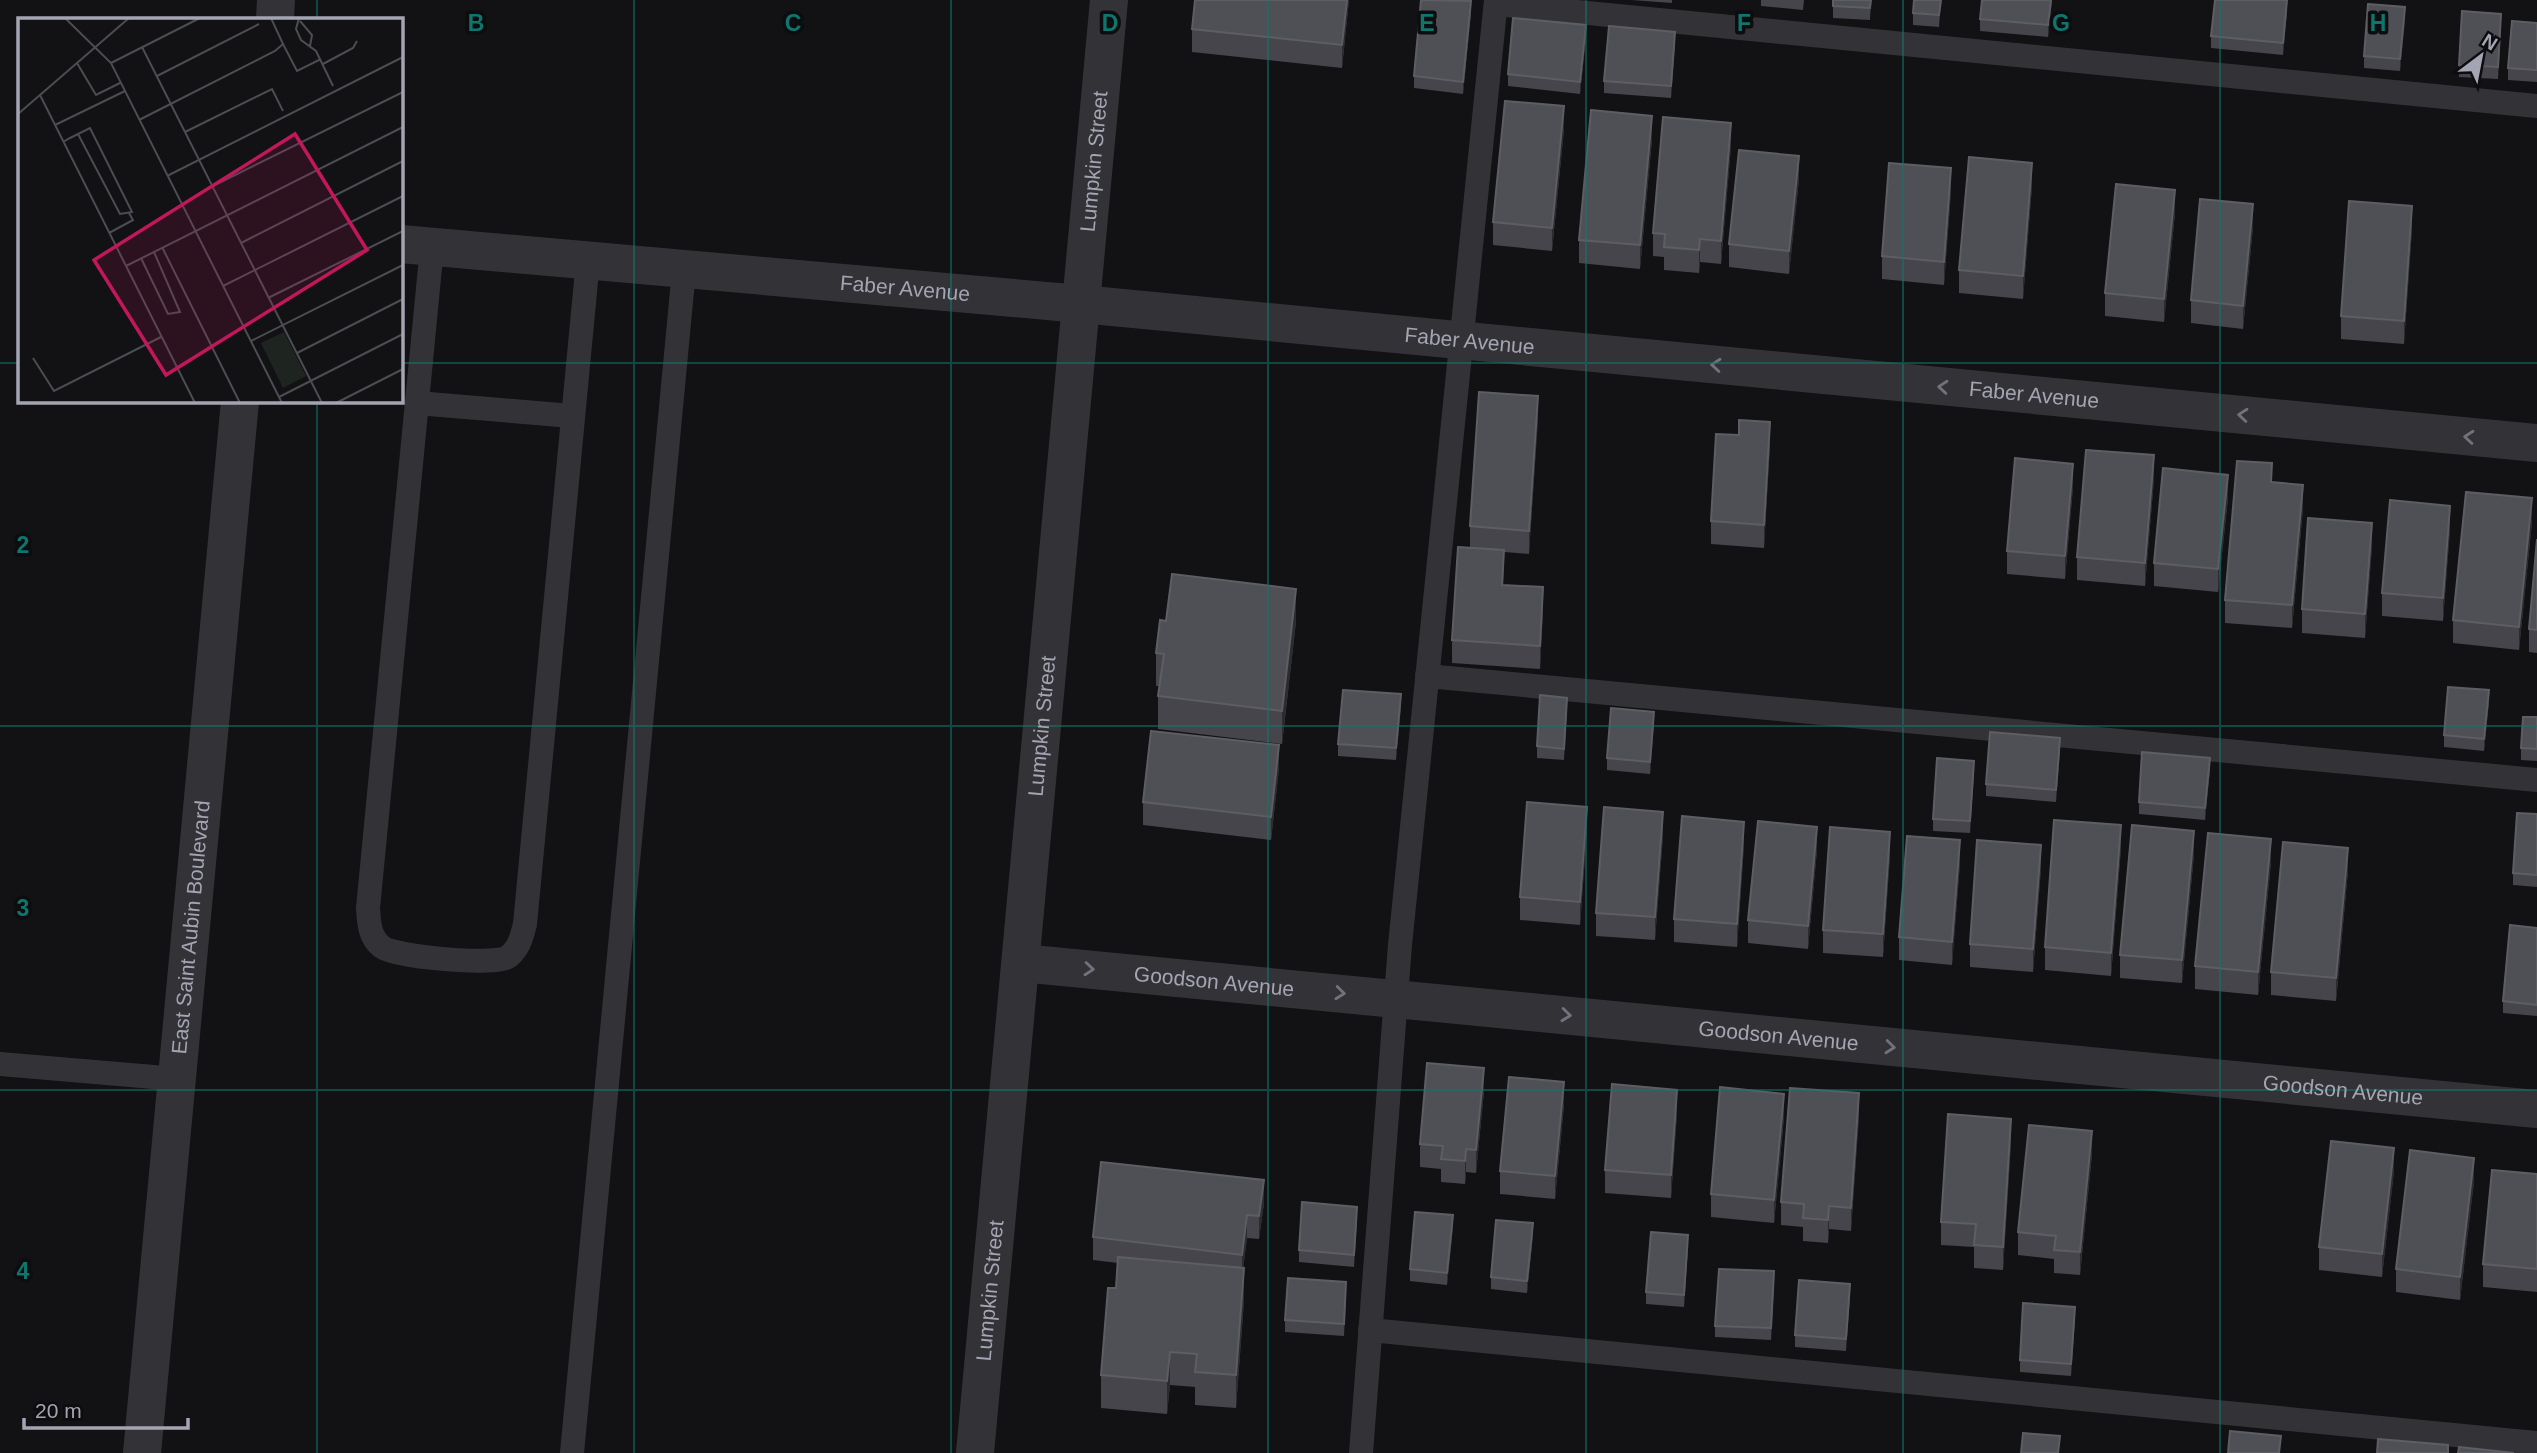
<svg xmlns="http://www.w3.org/2000/svg" width="2537" height="1453" font-family="Arial,sans-serif">
<style>
.lines{fill:none;stroke-linecap:round;stroke-linejoin:round}
.service{stroke:#333337;stroke-width:24}
.minor{stroke:#333337;stroke-width:38}
.wall{fill:#45454b}
.shaded-wall{fill:#2c2c30}
.building{fill:#4f5056;stroke:#5d5d64;stroke-width:2}
.oneway{stroke:#71727b}
.grid{fill:none;stroke:#0f766e;stroke-width:2;stroke-opacity:0.55}
.labels{text-anchor:middle;stroke-width:7;stroke-linejoin:round;paint-order:stroke}
.street-label{font-size:21px;fill:#a4a5b2;stroke:#0d0c0e}
.inset-road{fill:none;stroke:#4c4c53;stroke-width:2}
.view{fill:#c2185b;fill-opacity:0.15;stroke:#c2185b;stroke-width:3.5}
.inset-edge{fill:none;stroke:#a4a5b2;stroke-width:3.5}
.grid-label{font-size:23px;text-anchor:middle;font-weight:bold;fill:#0f766e;stroke:#0d0c0e;stroke-width:7;stroke-linejoin:round;paint-order:stroke}
</style>
<rect width="100%" height="100%" fill="#121113"/>
<g class="lines">
<!-- service -->
<g class="service">
<polyline points="1496,4 2537,106"/>
<path d="M 432,247 L 368,908 C 369,922 369,937 382,947 C 395,957 495,966 508,957 C 519,949 522,936 525,924 L 588,260"/>
<polyline points="417,403 572,416"/>
<polyline points="1427,676 2537,780"/>
<polyline points="0,1064 177,1079"/>
<polyline points="1370,1330 2537,1443"/>
<polyline points="572,1453 684,270"/>
<polyline points="1361,1453 1400,945 1496,0"/>
</g>
<!-- minor -->
<g class="minor">
<polyline points="275,19 276,0"/>
<path id="s1" d="M 401,244 L 1081,304 L 2537,443"/>
<path id="s2" d="M 1021,963 L 2537,1109"/>
<path id="s3" d="M 142,1453 L 240,401"/>
<path id="s4" d="M 975,1453 L 1109,0"/>
</g>
</g>
<!-- wall -->
<g class="wall">
<polygon points="1349,0 1342,68 1192,52 1192,29"/>
<polygon points="1631,0 1672,0 1672,3"/>
<polygon points="1761,0 1804,0 1803,10 1761,6"/>
<polygon points="1833,0 1871,0 1870,20 1833,18"/>
<polygon points="1941,0 1939,27 1913,25 1913,13"/>
<polygon points="2052,0 2048,37 1980,31 1980,19"/>
<polygon points="2287,12 2283,55 2211,48 2211,36"/>
<polygon points="1471,13 1463,94 1414,88 1414,76"/>
<polygon points="2405,19 2400,71 2364,68 2364,56"/>
<polygon points="2537,23 2537,82 2508,80 2508,68"/>
<polygon points="2501,26 2498,79 2459,77 2459,65"/>
<polygon points="1586,37 1580,94 1508,86 1508,74"/>
<polygon points="1675,44 1671,98 1604,93 1604,81"/>
<polygon points="1564,129 1552,251 1493,245 1493,222"/>
<polygon points="1652,139 1640,269 1579,263 1579,240"/>
<polygon points="1731,146 1721,264 1700,262 1699,273 1664,270 1664,257 1653,256 1653,233"/>
<polygon points="1799,179 1789,274 1729,267 1729,244"/>
<polygon points="2032,186 2023,299 1959,293 1959,270"/>
<polygon points="1951,191 1944,285 1882,279 1882,256"/>
<polygon points="2175,213 2164,322 2105,316 2105,293"/>
<polygon points="2253,227 2243,329 2191,323 2191,300"/>
<polygon points="2412,229 2404,344 2341,339 2341,316"/>
<polygon points="1538,419 1529,554 1504,552 1503,585 1543,610 1540,669 1452,663 1452,640 1470,547 1470,526"/>
<polygon points="1739,435 1770,445 1764,548 1711,544 1711,521"/>
<polygon points="2154,479 2145,586 2077,580 2077,557"/>
<polygon points="2073,487 2065,579 2007,574 2007,551"/>
<polygon points="2228,498 2218,592 2154,586 2154,563"/>
<polygon points="2303,508 2292,628 2225,623 2225,600"/>
<polygon points="2532,522 2519,650 2453,643 2453,620"/>
<polygon points="2450,529 2443,621 2382,616 2382,593"/>
<polygon points="2537,539 2537,653 2529,652 2529,629"/>
<polygon points="2372,546 2365,638 2302,633 2302,609"/>
<polygon points="1296,622 1282,744 1158,729 1158,696 1159,686 1156,686 1156,653"/>
<polygon points="2489,702 2484,751 2444,747 2444,735"/>
<polygon points="1401,706 1396,760 1338,756 1338,744"/>
<polygon points="1567,709 1564,760 1537,758 1537,746"/>
<polygon points="2537,717 2537,761 2521,760 2521,748"/>
<polygon points="1654,723 1650,774 1607,770 1607,758"/>
<polygon points="2060,750 2056,802 1986,796 1986,784"/>
<polygon points="1279,768 1271,840 1143,825 1143,802"/>
<polygon points="2210,769 2205,820 2139,814 2139,802"/>
<polygon points="1974,773 1970,833 1933,831 1933,819"/>
<polygon points="2537,814 2537,887 2513,885 2513,873"/>
<polygon points="1587,830 1580,925 1520,920 1520,897"/>
<polygon points="1663,835 1655,940 1596,936 1596,913"/>
<polygon points="1744,845 1737,947 1674,942 1674,919"/>
<polygon points="2121,848 2111,976 2045,970 2045,947"/>
<polygon points="1817,850 1808,949 1748,943 1748,920"/>
<polygon points="2194,854 2182,983 2120,978 2120,955"/>
<polygon points="1890,855 1883,957 1823,953 1823,930"/>
<polygon points="2271,862 2258,995 2195,989 2195,966"/>
<polygon points="1960,863 1952,965 1899,960 1899,937"/>
<polygon points="2041,868 2033,972 1970,967 1970,944"/>
<polygon points="2348,871 2336,1001 2271,995 2271,972"/>
<polygon points="2537,928 2537,1016 2503,1013 2503,1001"/>
<polygon points="1484,1091 1476,1173 1466,1172 1465,1184 1441,1182 1441,1169 1420,1167 1420,1144"/>
<polygon points="1564,1105 1555,1199 1500,1194 1500,1171"/>
<polygon points="1677,1113 1671,1198 1605,1193 1605,1170"/>
<polygon points="1859,1116 1851,1231 1829,1229 1828,1243 1803,1241 1803,1227 1781,1225 1781,1202"/>
<polygon points="1784,1117 1774,1223 1711,1217 1711,1194"/>
<polygon points="2011,1142 2003,1270 1974,1268 1974,1247 1941,1245 1941,1222"/>
<polygon points="2092,1154 2080,1275 2054,1273 2054,1259 2018,1255 2018,1232"/>
<polygon points="2394,1171 2382,1277 2319,1270 2319,1247"/>
<polygon points="2537,1174 2537,1292 2483,1287 2483,1264"/>
<polygon points="2474,1181 2460,1300 2396,1292 2396,1269"/>
<polygon points="1264,1203 1259,1239 1247,1238 1243,1268 1244,1301 1236,1408 1195,1405 1195,1387 1170,1385 1167,1414 1101,1408 1101,1375 1116,1288 1118,1263 1093,1260 1093,1237"/>
<polygon points="1357,1219 1354,1267 1299,1262 1299,1250"/>
<polygon points="1453,1227 1447,1285 1410,1281 1410,1269"/>
<polygon points="1533,1235 1527,1293 1491,1289 1491,1277"/>
<polygon points="1688,1247 1684,1307 1646,1304 1646,1292"/>
<polygon points="1774,1283 1771,1340 1715,1337 1715,1326"/>
<polygon points="1346,1294 1344,1336 1285,1332 1285,1320"/>
<polygon points="1850,1296 1846,1351 1795,1347 1795,1335"/>
<polygon points="2075,1319 2071,1376 2020,1372 2020,1360"/>
</g>
<!-- shaded-wall -->
<g class="shaded-wall">
<polygon points="1347,0 1349,0 1342,68 1342,45"/>
<polygon points="2051,0 2052,0 2048,37 2048,25"/>
<polygon points="2287,0 2287,12 2283,55 2283,43"/>
<polygon points="1471,1 1471,13 1463,94 1463,82"/>
<polygon points="2405,7 2405,19 2400,71 2400,59"/>
<polygon points="1586,25 1586,37 1580,94 1580,82"/>
<polygon points="1675,32 1675,44 1671,98 1671,86"/>
<polygon points="1564,106 1564,129 1552,251 1552,228"/>
<polygon points="1652,116 1652,139 1640,269 1640,245"/>
<polygon points="1731,123 1731,146 1721,264 1721,241"/>
<polygon points="1799,156 1799,179 1789,274 1789,251"/>
<polygon points="2032,163 2032,186 2023,299 2023,276"/>
<polygon points="1951,168 1951,191 1944,285 1944,262"/>
<polygon points="2175,190 2175,213 2164,322 2164,299"/>
<polygon points="2253,204 2253,227 2243,329 2243,306"/>
<polygon points="2412,206 2412,229 2404,344 2404,321"/>
<polygon points="1700,239 1700,262 1699,273 1699,250"/>
<polygon points="1538,396 1538,419 1529,554 1529,531"/>
<polygon points="1770,422 1770,445 1764,548 1764,525"/>
<polygon points="2154,455 2154,479 2145,586 2145,563"/>
<polygon points="2073,464 2073,487 2065,579 2065,556"/>
<polygon points="2228,475 2228,498 2218,592 2218,569"/>
<polygon points="2303,485 2303,508 2292,628 2292,605"/>
<polygon points="2532,498 2532,522 2519,650 2519,627"/>
<polygon points="2450,506 2450,529 2443,621 2443,598"/>
<polygon points="2372,523 2372,546 2365,638 2365,614"/>
<polygon points="1504,550 1504,573 1502,608 1502,585"/>
<polygon points="1543,587 1543,610 1540,669 1540,646"/>
<polygon points="1296,589 1296,622 1282,744 1282,711"/>
<polygon points="2489,690 2489,702 2484,751 2484,739"/>
<polygon points="1401,694 1401,706 1396,760 1396,748"/>
<polygon points="1654,712 1654,723 1650,774 1650,762"/>
<polygon points="2060,738 2060,750 2056,802 2056,790"/>
<polygon points="1279,745 1279,768 1271,840 1271,817"/>
<polygon points="2210,758 2210,769 2205,820 2205,808"/>
<polygon points="1974,761 1974,773 1970,833 1970,821"/>
<polygon points="1587,807 1587,830 1580,925 1580,902"/>
<polygon points="1663,812 1663,835 1655,940 1655,917"/>
<polygon points="1744,822 1744,845 1737,947 1737,924"/>
<polygon points="2121,825 2121,848 2111,976 2111,953"/>
<polygon points="1817,827 1817,850 1808,949 1808,926"/>
<polygon points="2194,831 2194,854 2182,983 2182,960"/>
<polygon points="1890,832 1890,855 1883,957 1883,934"/>
<polygon points="2271,839 2271,862 2258,995 2258,972"/>
<polygon points="1960,840 1960,863 1952,965 1952,942"/>
<polygon points="2041,845 2041,868 2033,972 2033,949"/>
<polygon points="2348,848 2348,871 2336,1001 2336,978"/>
<polygon points="1484,1068 1484,1091 1476,1173 1476,1150"/>
<polygon points="1564,1082 1564,1105 1555,1199 1555,1176"/>
<polygon points="1677,1090 1677,1113 1671,1198 1671,1175"/>
<polygon points="1859,1093 1859,1116 1851,1231 1851,1208"/>
<polygon points="1784,1094 1784,1117 1774,1223 1774,1200"/>
<polygon points="2011,1119 2011,1142 2003,1270 2003,1247"/>
<polygon points="2092,1131 2092,1154 2080,1275 2080,1252"/>
<polygon points="2394,1148 2394,1171 2382,1277 2382,1254"/>
<polygon points="1466,1149 1466,1172 1465,1184 1465,1161"/>
<polygon points="2474,1158 2474,1181 2460,1300 2460,1277"/>
<polygon points="1264,1180 1264,1203 1259,1239 1259,1216"/>
<polygon points="1829,1206 1829,1229 1828,1243 1828,1220"/>
<polygon points="1357,1207 1357,1219 1354,1267 1354,1255"/>
<polygon points="1247,1215 1247,1238 1242,1278 1242,1255"/>
<polygon points="1453,1215 1453,1227 1447,1285 1447,1273"/>
<polygon points="1533,1223 1533,1235 1527,1293 1527,1281"/>
<polygon points="1688,1235 1688,1247 1684,1307 1684,1295"/>
<polygon points="1244,1268 1244,1301 1236,1408 1236,1375"/>
<polygon points="1850,1284 1850,1296 1846,1351 1846,1339"/>
<polygon points="2075,1307 2075,1319 2071,1376 2071,1364"/>
<polygon points="1170,1352 1170,1385 1167,1414 1167,1381"/>
</g>
<!-- building -->
<g class="building">
<polygon points="1195,0 1347,0 1342,45 1192,29"/>
<polygon points="1421,0 1471,1 1463,82 1414,76"/>
<polygon points="1833,0 1871,0 1870,8 1833,6"/>
<polygon points="1914,0 1941,0 1939,15 1913,13"/>
<polygon points="1982,0 2051,0 2048,25 1980,19"/>
<polygon points="2215,0 2287,0 2283,43 2211,36"/>
<polygon points="2368,4 2405,7 2400,59 2364,56"/>
<polygon points="2462,11 2501,14 2498,67 2459,65"/>
<polygon points="1513,18 1586,25 1580,82 1508,74"/>
<polygon points="2512,21 2537,23 2537,70 2508,68"/>
<polygon points="1609,26 1675,32 1671,86 1604,81"/>
<polygon points="1505,101 1564,106 1552,228 1493,222"/>
<polygon points="1591,110 1652,116 1640,245 1579,240"/>
<polygon points="1663,117 1731,123 1721,241 1700,239 1699,250 1664,247 1665,234 1653,233"/>
<polygon points="1739,150 1799,156 1789,251 1729,244"/>
<polygon points="1969,157 2032,163 2023,276 1959,270"/>
<polygon points="1889,163 1951,168 1944,262 1882,256"/>
<polygon points="2116,184 2175,190 2164,299 2105,293"/>
<polygon points="2200,199 2253,204 2243,306 2191,300"/>
<polygon points="2349,201 2412,206 2404,321 2341,316"/>
<polygon points="1479,392 1538,396 1529,531 1470,526"/>
<polygon points="1739,420 1770,422 1764,525 1711,521 1716,434 1739,435"/>
<polygon points="2086,450 2154,455 2145,563 2077,557"/>
<polygon points="2015,458 2073,464 2065,556 2007,551"/>
<polygon points="2237,461 2272,463 2271,482 2303,485 2292,605 2225,600"/>
<polygon points="2163,468 2228,475 2218,569 2154,563"/>
<polygon points="2466,492 2532,498 2519,627 2453,620"/>
<polygon points="2390,500 2450,506 2443,598 2382,593"/>
<polygon points="2308,518 2372,523 2365,614 2302,609"/>
<polygon points="2537,539 2537,630 2529,629"/>
<polygon points="1458,547 1504,550 1502,585 1543,587 1540,646 1452,640"/>
<polygon points="1172,574 1296,589 1282,711 1158,696 1164,654 1156,653 1160,620 1166,621"/>
<polygon points="2448,687 2489,690 2484,739 2444,735"/>
<polygon points="1343,690 1401,694 1396,748 1338,744"/>
<polygon points="1540,695 1567,698 1564,749 1537,746"/>
<polygon points="1611,708 1654,712 1650,762 1607,758"/>
<polygon points="2523,717 2537,717 2537,749 2521,748"/>
<polygon points="1151,731 1279,745 1271,817 1143,802"/>
<polygon points="1990,732 2060,738 2056,790 1986,784"/>
<polygon points="2142,752 2210,758 2205,808 2139,802"/>
<polygon points="1937,758 1974,761 1970,821 1933,819"/>
<polygon points="1527,802 1587,807 1580,902 1520,897"/>
<polygon points="1604,807 1663,812 1655,917 1596,913"/>
<polygon points="2517,813 2537,814 2537,875 2513,873"/>
<polygon points="1682,816 1744,822 1737,924 1674,919"/>
<polygon points="2054,820 2121,825 2111,953 2045,947"/>
<polygon points="1758,821 1817,827 1808,926 1748,920"/>
<polygon points="2132,825 2194,831 2182,960 2120,955"/>
<polygon points="1830,827 1890,832 1883,934 1823,930"/>
<polygon points="2208,833 2271,839 2258,972 2195,966"/>
<polygon points="1907,836 1960,840 1952,942 1899,937"/>
<polygon points="1977,840 2041,845 2033,949 1970,944"/>
<polygon points="2283,842 2348,848 2336,978 2271,972"/>
<polygon points="2510,925 2537,928 2537,1005 2503,1001"/>
<polygon points="1427,1063 1484,1068 1476,1150 1466,1149 1465,1161 1441,1159 1443,1146 1420,1144"/>
<polygon points="1509,1077 1564,1082 1555,1176 1500,1171"/>
<polygon points="1612,1084 1677,1090 1671,1175 1605,1170"/>
<polygon points="1720,1087 1784,1094 1774,1200 1711,1194"/>
<polygon points="1790,1088 1859,1093 1851,1208 1829,1206 1828,1220 1803,1218 1804,1204 1781,1202"/>
<polygon points="1948,1114 2011,1119 2003,1247 1974,1245 1976,1224 1941,1222"/>
<polygon points="2029,1125 2092,1131 2080,1252 2054,1250 2056,1236 2018,1232"/>
<polygon points="2331,1141 2394,1148 2382,1254 2319,1247"/>
<polygon points="2410,1150 2474,1158 2460,1277 2396,1269"/>
<polygon points="1101,1162 1264,1180 1259,1216 1247,1215 1242,1255 1093,1237"/>
<polygon points="2492,1170 2537,1174 2537,1269 2483,1264"/>
<polygon points="1302,1202 1357,1207 1354,1255 1299,1250"/>
<polygon points="1415,1212 1453,1215 1447,1273 1410,1269"/>
<polygon points="1496,1220 1533,1223 1527,1281 1491,1277"/>
<polygon points="1651,1232 1688,1235 1684,1295 1646,1292"/>
<polygon points="1118,1257 1244,1268 1236,1375 1195,1372 1197,1354 1170,1352 1167,1381 1101,1375 1108,1288 1116,1288"/>
<polygon points="1719,1269 1774,1271 1771,1328 1715,1326"/>
<polygon points="1288,1278 1346,1282 1344,1324 1285,1320"/>
<polygon points="1799,1280 1850,1284 1846,1339 1795,1335"/>
<polygon points="2023,1303 2075,1307 2071,1364 2020,1360"/>
<polygon points="2230,1431 2281,1436 2279,1453 2228,1453"/>
<polygon points="2023,1433 2060,1436 2058,1453 2021,1453"/>
<polygon points="2378,1439 2448,1445 2448,1453 2377,1453"/>
<polygon points="2459,1447 2514,1453 2458,1453"/>
</g>
<!-- one-way arrows -->
<defs><path id="oneway-chevron" d="M-2-3.5L2.5 0L-2 3.5" fill="none" stroke-width="1.6" stroke-linecap="round" stroke-linejoin="round" transform="scale(1.75)"/></defs>
<g class="oneway">
<use href="#oneway-chevron" transform="translate(1716 365) rotate(-175)"/>
<use href="#oneway-chevron" transform="translate(1943 387) rotate(-175)"/>
<use href="#oneway-chevron" transform="translate(2243 415) rotate(-175)"/>
<use href="#oneway-chevron" transform="translate(2469 437) rotate(-175)"/>
<use href="#oneway-chevron" transform="translate(1089 969) rotate(5)"/>
<use href="#oneway-chevron" transform="translate(1340 993) rotate(6)"/>
<use href="#oneway-chevron" transform="translate(1566 1015) rotate(6)"/>
<use href="#oneway-chevron" transform="translate(1890 1047) rotate(6)"/>
</g>
<!-- grid -->
<path class="grid" d="M 317,0 L 317,19M 634,0 L 634,1453M 951,0 L 951,1453M 1268,0 L 1268,1453M 1586,0 L 1586,1453M 1903,0 L 1903,1453M 2220,0 L 2220,1453M 0,363 L 19,363M 401,363 L 2537,363M 317,401 L 317,1453M 0,726 L 2537,726M 0,1090 L 2537,1090"/>
<g class="labels">
<!-- street labels -->
<g class="street-label">
<text dy="7" stroke="none"><textPath href="#s4" startOffset="1297">Lumpkin Street</textPath></text>
<text dy="7" stroke="none"><textPath href="#s1" startOffset="506">Faber Avenue</textPath></text>
<text dy="7" stroke="none"><textPath href="#s1" startOffset="1073">Faber Avenue</textPath></text>
<text dy="7" stroke="none"><textPath href="#s1" startOffset="1640">Faber Avenue</textPath></text>
<text dy="7" stroke="none"><textPath href="#s4" startOffset="730">Lumpkin Street</textPath></text>
<text dy="7" stroke="none"><textPath href="#s3" startOffset="528">East Saint Aubin Boulevard</textPath></text>
<text dy="7" stroke="none"><textPath href="#s2" startOffset="194">Goodson Avenue</textPath></text>
<text dy="7" stroke="none"><textPath href="#s2" startOffset="761">Goodson Avenue</textPath></text>
<text dy="7" stroke="none"><textPath href="#s2" startOffset="1328">Goodson Avenue</textPath></text>
<text dy="7" stroke="none"><textPath href="#s4" startOffset="163">Lumpkin Street</textPath></text>
</g>
</g>
<!-- overview -->
<g transform="translate(18 18)">
<rect width="385" height="385" fill="#121113"/>
<path d="M 266,314 L 288,358 L 265,370 L 243,325 Z" fill="#1e2520"/>
<path class="inset-road" d="M 47,0 L 93,45 L 264,385M 281,0 L 278,11 L 283,22 L 298,33 L 315,68M 282,3 L 294,17 L 292,28M 265,26 L 279,53 L 303,41M 124,29 L 304,385M 59,45 L 78,77 L 102,65M 93,45 L 182,0M 305,46 L 335,30 L 339,23M 139,58 L 241,6M 22,77 L 177,385M 0,96 L 111,0M 121,102 L 257,33 L 265,26 L 253,0M 37,107 L 107,73M 167,114 L 254,71 L 265,93M 45,124 L 52,120 L 72,110 L 114,194 L 102,196 L 60,116M 149,158 L 385,39M 195,168 L 385,74M 91,215 L 115,202 L 111,195M 223,225 L 385,143M 144,229 L 222,385M 123,240 L 150,296 L 162,294 L 136,234M 108,248 L 385,109M 205,268 L 385,178M 250,280 L 385,213M 233,323 L 385,247M 279,335 L 385,281M 15,340 L 36,373 L 143,319M 261,379 L 385,316M 318,385 L 385,351"/>
<path class="view" d="M 277,116 L 349,232 L 148,357 L 76,242 Z"/>
<rect width="385" height="385" class="inset-edge"/>
</g>
<g class="grid-label">
<text x="476" y="31">B</text>
<text x="793" y="31">C</text>
<text x="1110" y="31">D</text>
<text x="1427" y="31">E</text>
<text x="1744" y="31">F</text>
<text x="2061" y="31">G</text>
<text x="2378" y="31">H</text>
<text x="23" y="553">2</text>
<text x="23" y="916">3</text>
<text x="23" y="1279">4</text>
</g>
<!-- north arrow -->
<g transform="translate(2481 56) rotate(32)" stroke="#0d0c0e" stroke-width="5" paint-order="stroke">
<path d="M0-5L12 26L0 18L-12 26Z" fill="#a4a5b2"/>
<text y="-10" font-size="19" font-weight="bold" text-anchor="middle" fill="#a4a5b2">N</text>
</g>
<!-- scale -->
<path d="M24 1418v10h164v-10" fill="none" stroke="#a4a5b2" stroke-width="3.5"/>
<text x="35" y="1418" font-size="21" fill="#a4a5b2" stroke="#0d0c0e" stroke-width="5" paint-order="stroke">20 m</text>
</svg>
